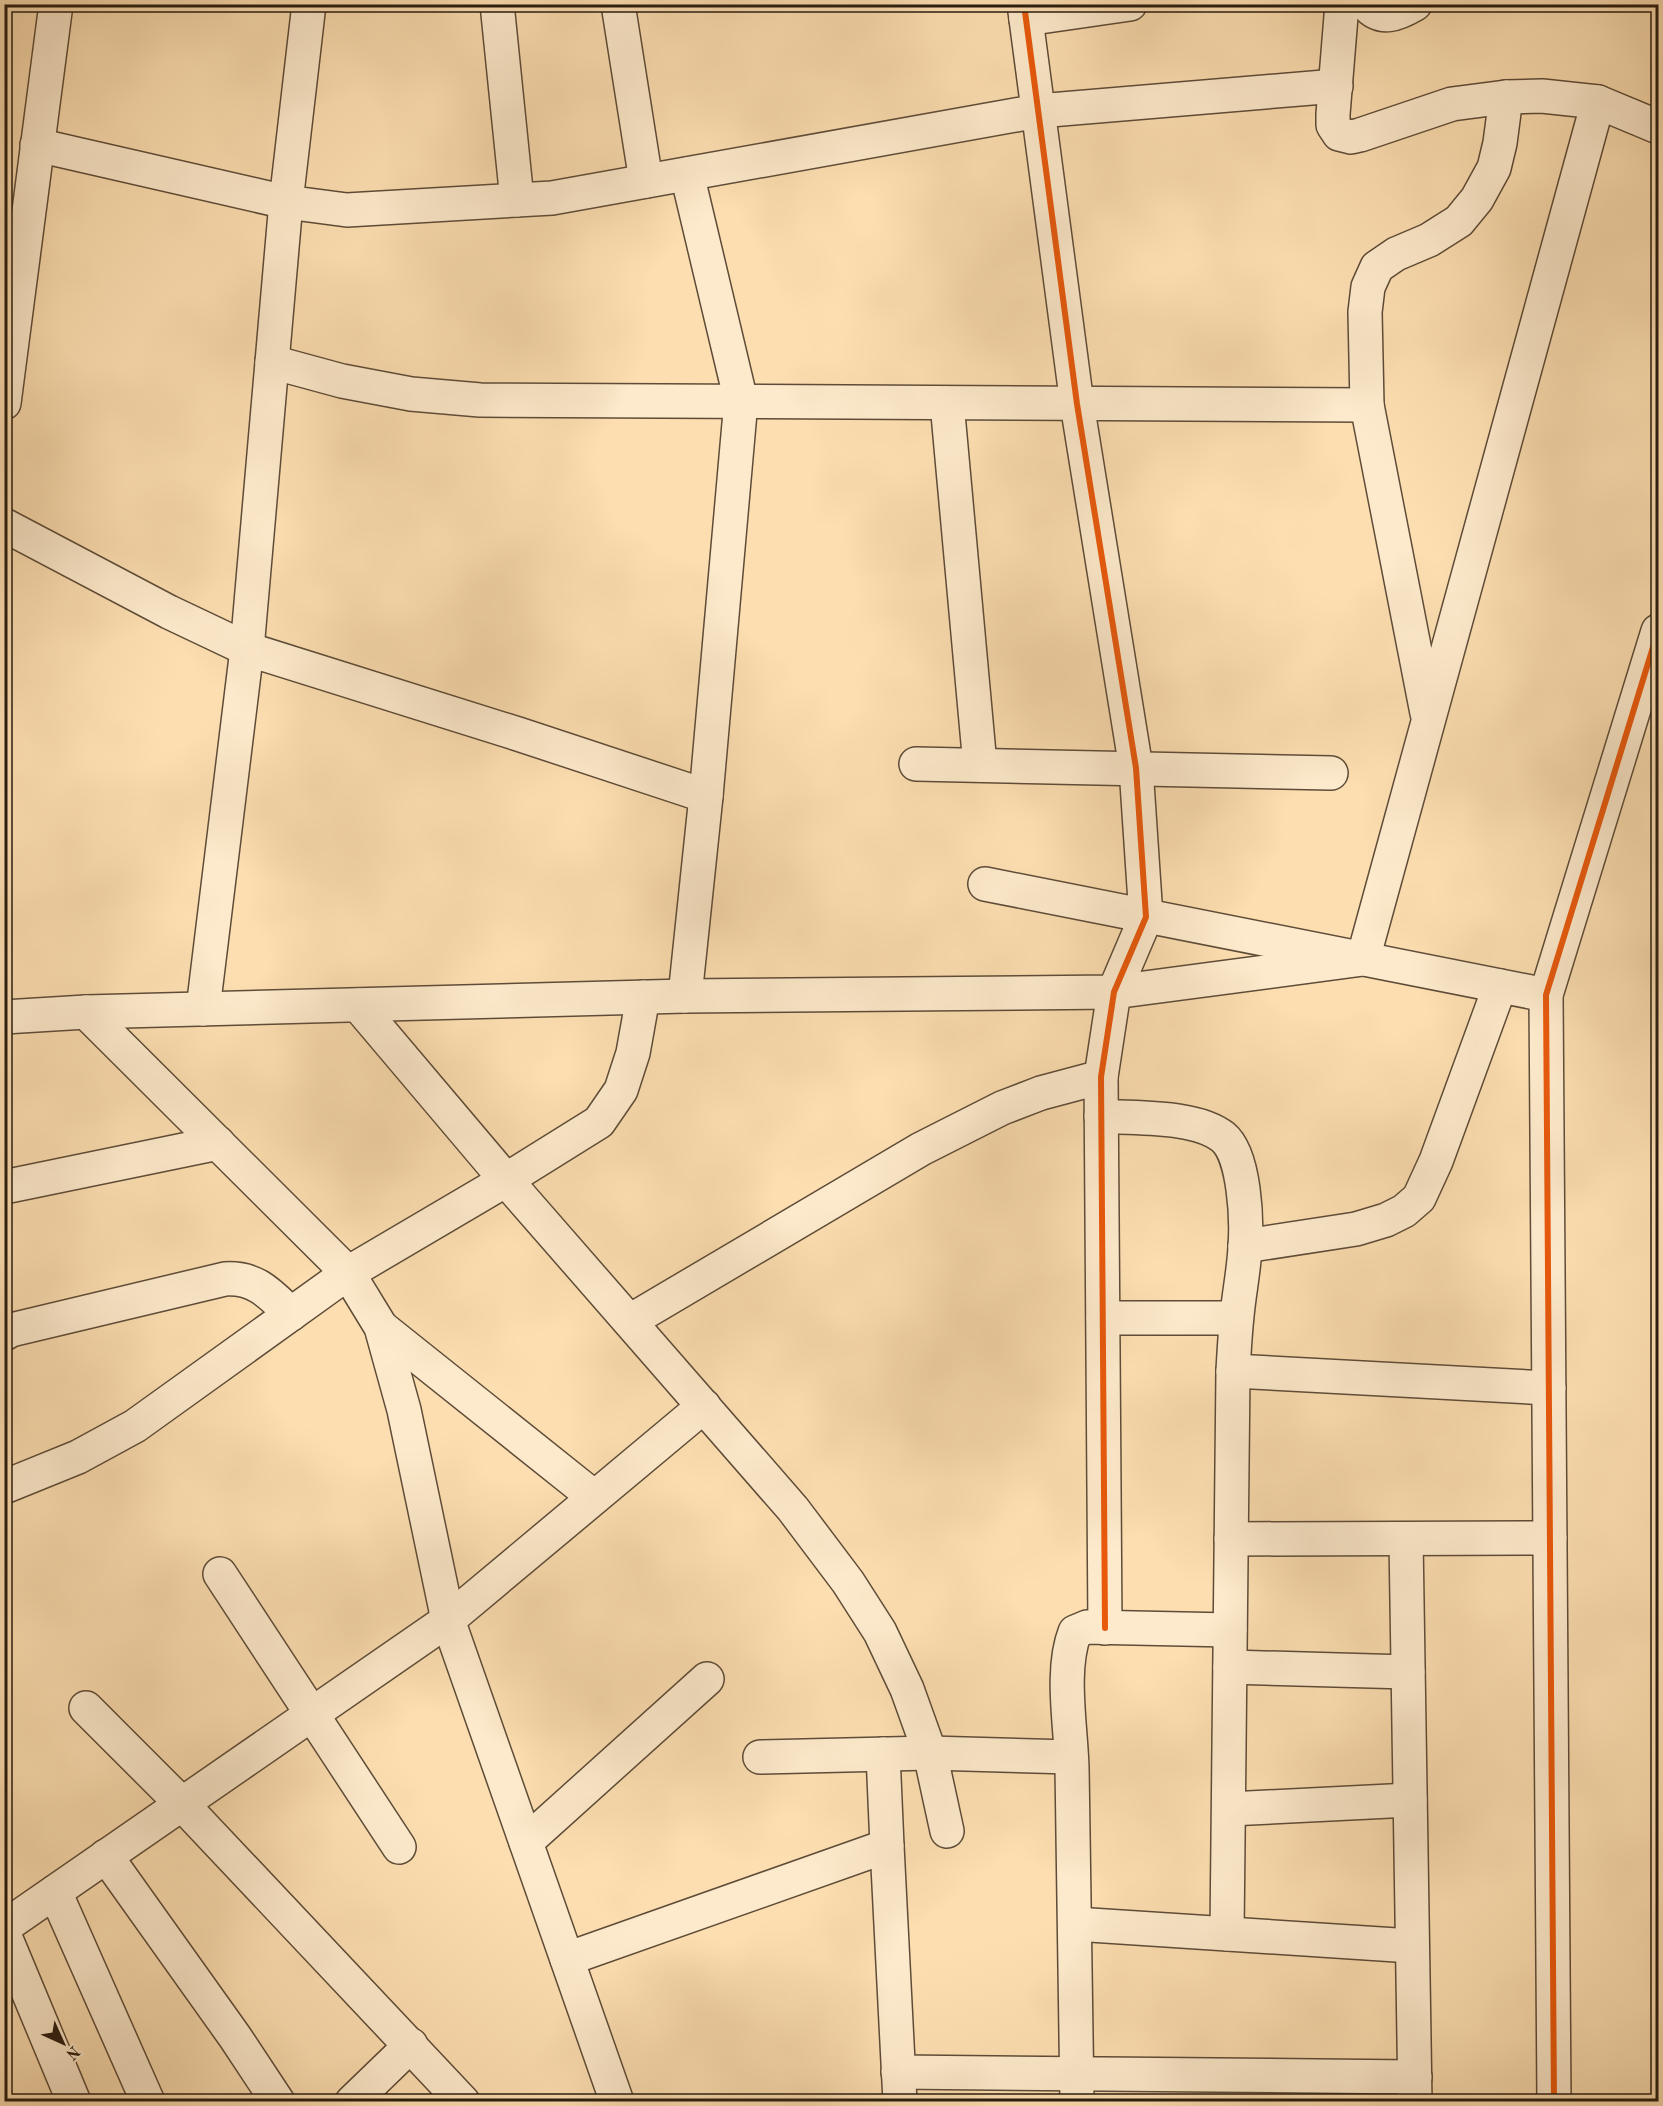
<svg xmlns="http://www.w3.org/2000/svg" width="1663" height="2106" font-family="'Old Standard TT',serif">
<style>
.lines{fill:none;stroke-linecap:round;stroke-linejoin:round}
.minor-casing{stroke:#5e4c38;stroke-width:36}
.minor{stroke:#fdeacc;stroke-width:33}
.cycleway-casing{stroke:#fdeacc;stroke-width:10}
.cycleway{stroke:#e8590c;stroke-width:6}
</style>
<rect width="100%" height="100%" fill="#fcdeb1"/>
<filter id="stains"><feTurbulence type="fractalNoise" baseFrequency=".00333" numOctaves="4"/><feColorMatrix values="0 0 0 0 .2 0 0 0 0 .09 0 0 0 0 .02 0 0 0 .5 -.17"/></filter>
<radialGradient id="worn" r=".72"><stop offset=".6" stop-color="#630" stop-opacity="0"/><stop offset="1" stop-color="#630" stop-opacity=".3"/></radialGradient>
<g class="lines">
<defs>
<g id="minor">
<polyline points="497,4 517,200"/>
<polyline points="618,4 646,181"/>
<polyline points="1024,4 1077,404 1136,768 1146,917 1114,992 1101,1077 1105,1628"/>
<polyline points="1342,4 1333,114 1333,125 1339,134 1351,137 1360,135 1452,104 1506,97 1542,96 1598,102 1658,127"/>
<path d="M 1366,4 C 1381,22 1398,14 1415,4"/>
<polyline points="1026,19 1130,4"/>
<polyline points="37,145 286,202 347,210 552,198 1038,111 1336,86"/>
<polyline points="272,362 342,381 411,394 480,400 1367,405"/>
<polyline points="4,403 56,4"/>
<polyline points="947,403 980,765"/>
<polyline points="4,525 169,612 247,649 518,734 706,796"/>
<polyline points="1427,713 1367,405 1365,312 1368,287 1377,267 1396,254 1429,240 1459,221 1477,199 1494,168 1500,143 1506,97"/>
<polyline points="916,764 1331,773"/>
<polyline points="985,884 1546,995"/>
<polyline points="685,996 706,796 741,401 687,174"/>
<polyline points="358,1005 506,1180 793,1509 848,1582 880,1632 907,1689 930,1753 947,1831"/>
<polyline points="203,1009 247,649 286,202 309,4"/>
<polyline points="86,1012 348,1273 381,1327 404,1410 448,1620 617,2102"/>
<polyline points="4,1017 86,1012 685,996 1114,992 1363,959 1598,102"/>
<path d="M 1101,1116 C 1136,1119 1195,1115 1223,1137 C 1245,1155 1247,1221 1245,1247 C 1244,1270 1239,1293 1237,1316 C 1235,1334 1234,1353 1233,1371 L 1227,1934"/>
<polyline points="4,1187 218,1143"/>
<polyline points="1245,1246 1356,1229 1386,1220 1404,1211 1419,1198 1436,1161 1500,986"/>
<polyline points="1103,1318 1236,1318"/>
<polyline points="630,1321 921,1149 1002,1108 1041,1093 1101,1077"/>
<polyline points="381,1327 594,1497"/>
<path d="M 4,1334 L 11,1330 L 225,1279 C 256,1277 270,1294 291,1314"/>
<polyline points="1233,1371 1549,1388"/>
<polyline points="4,1487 78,1457 135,1426 348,1273 506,1180 599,1122 621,1090 633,1053 643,997"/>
<polyline points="1231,1539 1550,1538"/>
<polyline points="1406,1539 1415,2102"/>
<polyline points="220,1574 399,1847"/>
<polyline points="1230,1667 1408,1672"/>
<polyline points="86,1708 182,1804 463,2102"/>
<polyline points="760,1757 930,1753 1071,1757"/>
<polyline points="1229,1809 1410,1800"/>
<polyline points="526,1842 707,1679"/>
<polyline points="887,1846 900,2102"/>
<polyline points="106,1856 235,2037 278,2102"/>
<polyline points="55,1892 148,2102"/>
<polyline points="1075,1924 1412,1946"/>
<polyline points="4,1927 448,1620 704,1406"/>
<polyline points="4,1934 74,2102"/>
<polyline points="567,1959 887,1846 883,1754"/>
<polyline points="898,2072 1415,2077"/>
<polyline points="352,2102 411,2045"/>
<path d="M 1077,2102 C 1075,1990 1074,1879 1072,1768 C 1071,1727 1060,1670 1075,1632 L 1087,1627 L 1230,1630"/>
<polyline points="1554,2102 1546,995 1658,631"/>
</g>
</defs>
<!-- minor casing -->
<use href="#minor" class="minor-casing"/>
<!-- minor -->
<use href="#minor" class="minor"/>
<defs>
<g id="cycleway">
<polyline points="1024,4 1077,404 1136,768 1146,917 1114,992 1101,1077 1105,1628"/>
<polyline points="1554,2102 1546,995 1658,631"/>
</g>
</defs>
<!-- cycleway casing -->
<use href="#cycleway" class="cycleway-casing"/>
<!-- cycleway -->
<use href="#cycleway" class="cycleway"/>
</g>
<!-- margin -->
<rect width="1663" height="2106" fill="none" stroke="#fcdeb1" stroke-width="24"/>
<rect x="6" y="6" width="1651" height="2094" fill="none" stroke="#291c10" stroke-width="3"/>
<rect x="12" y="12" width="1639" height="2082" fill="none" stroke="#291c10" stroke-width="1.5"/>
<!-- north arrow -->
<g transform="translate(63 2043) rotate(135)" stroke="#fdeacc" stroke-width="4.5" paint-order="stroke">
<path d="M0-4.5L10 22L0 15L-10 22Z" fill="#291c10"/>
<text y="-9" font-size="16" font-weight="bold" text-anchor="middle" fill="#291c10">N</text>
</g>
<rect width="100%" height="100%" filter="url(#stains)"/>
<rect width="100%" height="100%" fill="url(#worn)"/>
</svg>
